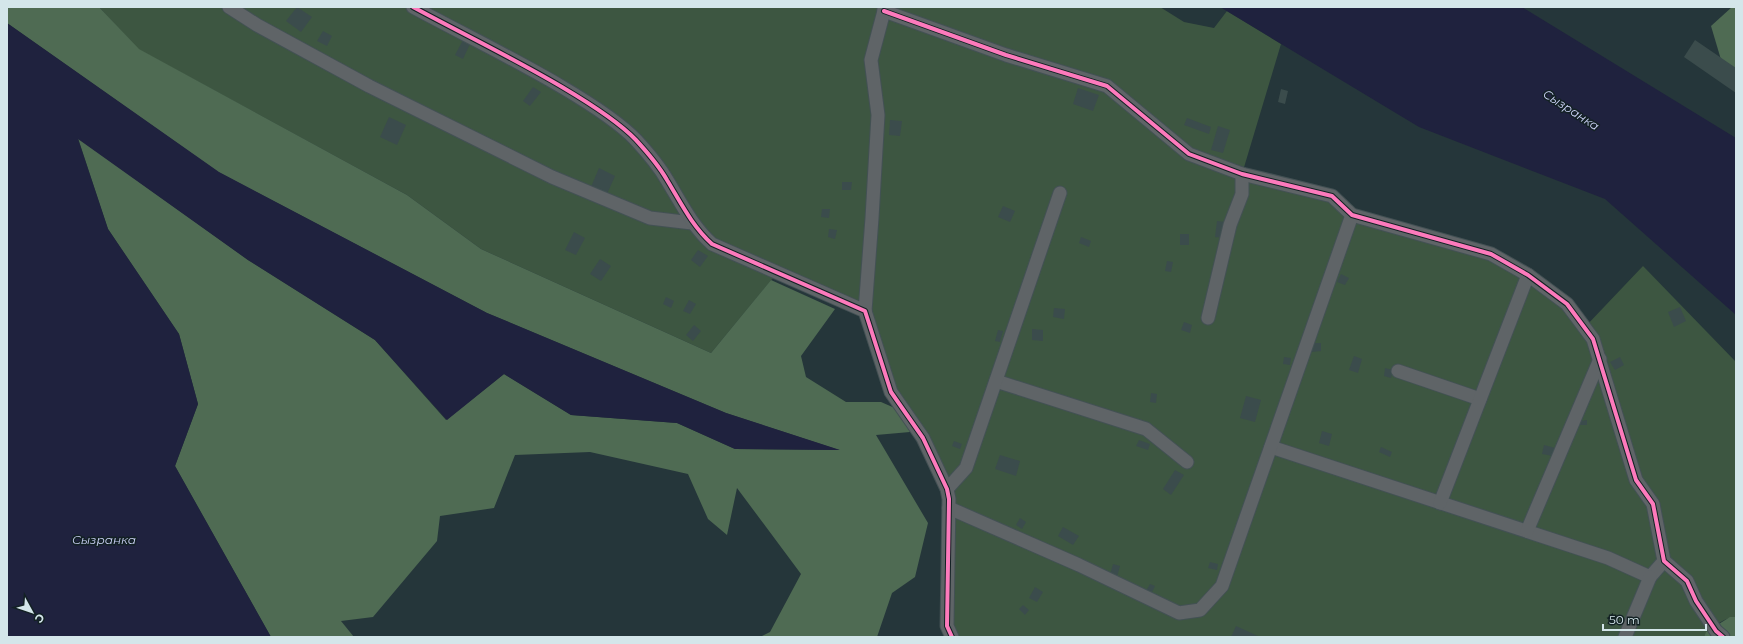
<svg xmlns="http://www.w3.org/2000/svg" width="1743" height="644" font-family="Montserrat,sans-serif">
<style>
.green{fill:#3d5641}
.forest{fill:#4f6b53}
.water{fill:#1f223e}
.building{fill:#3b4c4c}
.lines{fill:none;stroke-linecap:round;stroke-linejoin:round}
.minor-casing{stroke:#435154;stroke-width:15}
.minor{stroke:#5f6467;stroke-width:13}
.cycleway-casing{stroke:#132124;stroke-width:6}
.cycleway{stroke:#fd7abc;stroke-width:4}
.labels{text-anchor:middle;stroke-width:3;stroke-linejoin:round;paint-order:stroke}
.water-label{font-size:12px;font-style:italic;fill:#ccd2f7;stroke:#132124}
</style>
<rect width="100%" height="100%" fill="#25363a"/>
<!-- green -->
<path class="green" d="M 99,7 L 1160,7 L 1184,22 L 1214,28 L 1227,11 L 1281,44 L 1242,174 L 1332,196 L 1352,215 L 1491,254 L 1528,275 L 1585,327 L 1643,266 L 1736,362 L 1736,617 C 1726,617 1708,628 1704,637 L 952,637 L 949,499 L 891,392 L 865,311 L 777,273 L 711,353 L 481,249 L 407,195 L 138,49 Z"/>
<!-- forest -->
<g class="forest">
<polygon points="7,7 99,7 139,49 407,195 481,249 711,353 771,280 835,309 801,356 806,377 846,402 881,402 904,412 910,432 876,435 928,523 915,577 892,593 877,637 760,637 770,632 801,574 737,488 727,535 708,519 688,474 590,452 515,455 494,508 440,516 437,541 373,617 341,621 354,637 271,637 175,466 198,404 179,334 108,229 78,138 248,260 375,340 446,420 504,374 571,415 677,423 735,449 839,450 726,413 487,313 218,172 7,23"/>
<polygon points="1732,7 1736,7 1736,72 1722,63 1711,26"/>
<polygon points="1730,617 1736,617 1736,637 1704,637 1706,632"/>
</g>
<!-- water -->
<g class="water">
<polygon points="1220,7 1522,7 1736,138 1736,315 1605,199 1419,127"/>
<polygon points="7,23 219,172 487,313 726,413 840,450 735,449 677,423 571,415 504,374 447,420 375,340 248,260 78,139 108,229 179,334 198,404 175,466 271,637 7,637"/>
</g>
<!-- building -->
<g class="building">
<polygon points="297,7 312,17 301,32 286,21"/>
<polygon points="323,31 332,36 327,46 317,41"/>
<polygon points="463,40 470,44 463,59 455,55"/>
<polygon points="1695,40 1736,68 1736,93 1684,57"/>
<polygon points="533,87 541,92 530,106 523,101"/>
<polygon points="1078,88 1099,95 1093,111 1073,104"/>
<polygon points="1281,89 1288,91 1285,104 1278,102"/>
<polygon points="389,117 406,125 397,145 380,137"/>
<polygon points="1187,118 1211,127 1209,134 1184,125"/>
<polygon points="890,120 902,121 900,136 889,135"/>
<polygon points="1218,126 1230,130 1223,153 1211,150"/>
<polygon points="599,168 615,176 607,194 591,187"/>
<polygon points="842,182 852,182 851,190 842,190"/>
<polygon points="1003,206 1015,211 1010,222 998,217"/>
<polygon points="822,209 830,209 829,218 821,217"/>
<polygon points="1217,221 1226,222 1224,238 1215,237"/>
<polygon points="829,229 837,230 835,239 828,237"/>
<polygon points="574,232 585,238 576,255 565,250"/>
<rect x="1180" y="234" width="9" height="11"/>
<polygon points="1081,237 1091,241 1089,247 1079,243"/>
<polygon points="698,250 708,256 700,267 691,260"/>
<polygon points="600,259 611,266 601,281 590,274"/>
<polygon points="1167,261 1173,262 1171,272 1165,271"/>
<polygon points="1341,274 1349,278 1345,285 1337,282"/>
<polygon points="666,297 674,301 671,308 663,304"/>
<polygon points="689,300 696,304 690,314 683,311"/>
<polygon points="1680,307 1686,321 1674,327 1668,312"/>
<polygon points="1054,308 1065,309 1064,319 1053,317"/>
<polygon points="1184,322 1192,325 1190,333 1181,330"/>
<polygon points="694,325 701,331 693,341 686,335"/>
<polygon points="1032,329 1043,330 1043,341 1032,340"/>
<polygon points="998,330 1003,331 1000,342 995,341"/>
<polygon points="1312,343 1321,343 1321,351 1312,352"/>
<polygon points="1354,356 1362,359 1358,373 1349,370"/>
<polygon points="1284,357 1291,358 1290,365 1283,364"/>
<polygon points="1620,357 1624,365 1615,370 1610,362"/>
<polygon points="1385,368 1393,370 1391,378 1384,376"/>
<polygon points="1151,393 1157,394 1156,403 1150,402"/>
<polygon points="1246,396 1261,400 1255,422 1240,418"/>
<polygon points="1587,420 1587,425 1580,425 1580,421"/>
<polygon points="1322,431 1332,434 1329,446 1319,443"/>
<polygon points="1139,440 1150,444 1148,450 1136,446"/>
<polygon points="954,441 962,444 960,449 952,446"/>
<polygon points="1544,445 1555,448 1553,456 1542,454"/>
<polygon points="1381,447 1392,452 1390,457 1379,452"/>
<polygon points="1000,455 1020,461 1016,476 995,469"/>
<polygon points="1175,470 1184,475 1171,495 1163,489"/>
<polygon points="1020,518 1026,522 1022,529 1016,525"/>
<polygon points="1063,527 1079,536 1073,545 1058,536"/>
<polygon points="1210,562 1218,564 1217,570 1208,568"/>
<polygon points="1113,564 1120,566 1117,577 1110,575"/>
<polygon points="1150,584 1155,586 1151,594 1146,591"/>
<polygon points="1035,587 1043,592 1037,602 1029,598"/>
<polygon points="1023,605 1029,610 1025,615 1019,609"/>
<polygon points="1236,626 1260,637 1231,637"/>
</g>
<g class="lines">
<defs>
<g id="minor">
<polyline points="229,7 257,25 369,86 552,177 650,218 692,223"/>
<path d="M 413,7 C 463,34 513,58 562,87 C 584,100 618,121 636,140 C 647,152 659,166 667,180 C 681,203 692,226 712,244 L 865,311 L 891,392 L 923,438 L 947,489 L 949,499 L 947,626 L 952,637"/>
<polyline points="884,11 1006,55 1107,86 1189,154 1242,174 1332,196 1352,215 1491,254 1528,275 1567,304 1593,339 1636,480 1653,504 1664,561 1687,581 1696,601 1716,631 1723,637"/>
<polyline points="865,311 872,218 878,115 871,60 884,11 884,7"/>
<polyline points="1208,318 1230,225 1242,194 1242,174"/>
<polyline points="1398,371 1480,399"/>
<polyline points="996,381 1146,429 1187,462"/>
<polyline points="1271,447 1608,558 1650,577 1664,561"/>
<polyline points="947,489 966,468 1060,193"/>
<polyline points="1440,503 1528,275"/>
<polyline points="949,508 1079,565 1179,613 1200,610 1222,586 1352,215"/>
<polyline points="1527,531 1600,359"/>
<polyline points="1625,637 1650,577"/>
</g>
</defs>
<!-- minor casing -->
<use href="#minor" class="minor-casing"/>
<!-- minor -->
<use href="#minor" class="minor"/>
<defs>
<g id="cycleway">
<path d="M 413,7 C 463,34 513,58 562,87 C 584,100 618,121 636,140 C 647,152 659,166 667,180 C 681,203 692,226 712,244 L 865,311 L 891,392 L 923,438 L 947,489 L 949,499 L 947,626 L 952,637"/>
<polyline points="884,11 1006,55 1107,86 1189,154 1242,174 1332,196 1352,215 1491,254 1528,275 1567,304 1593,339 1636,480 1653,504 1664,561 1687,581 1696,601 1716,631 1723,637"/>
</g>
</defs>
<!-- cycleway casing -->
<use href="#cycleway" class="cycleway-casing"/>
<!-- cycleway -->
<use href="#cycleway" class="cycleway"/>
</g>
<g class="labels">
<!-- water labels -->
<g class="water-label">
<text transform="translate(1571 110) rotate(33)" y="4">Сызранка</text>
<text x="104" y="544">Сызранка</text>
</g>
</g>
<!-- border -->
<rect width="1743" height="644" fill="none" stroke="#d4e6ea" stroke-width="16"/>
<!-- north arrow -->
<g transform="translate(32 612) rotate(130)" stroke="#132124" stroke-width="3" paint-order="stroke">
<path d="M0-3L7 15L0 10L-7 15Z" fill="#d4e6ea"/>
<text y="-6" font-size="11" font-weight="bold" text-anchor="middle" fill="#d4e6ea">С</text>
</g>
<!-- scale -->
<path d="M1603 624v6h103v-6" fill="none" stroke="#d4e6ea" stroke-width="2"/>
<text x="1609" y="624" font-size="12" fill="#d4e6ea" stroke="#132124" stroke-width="3" paint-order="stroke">50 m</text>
</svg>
